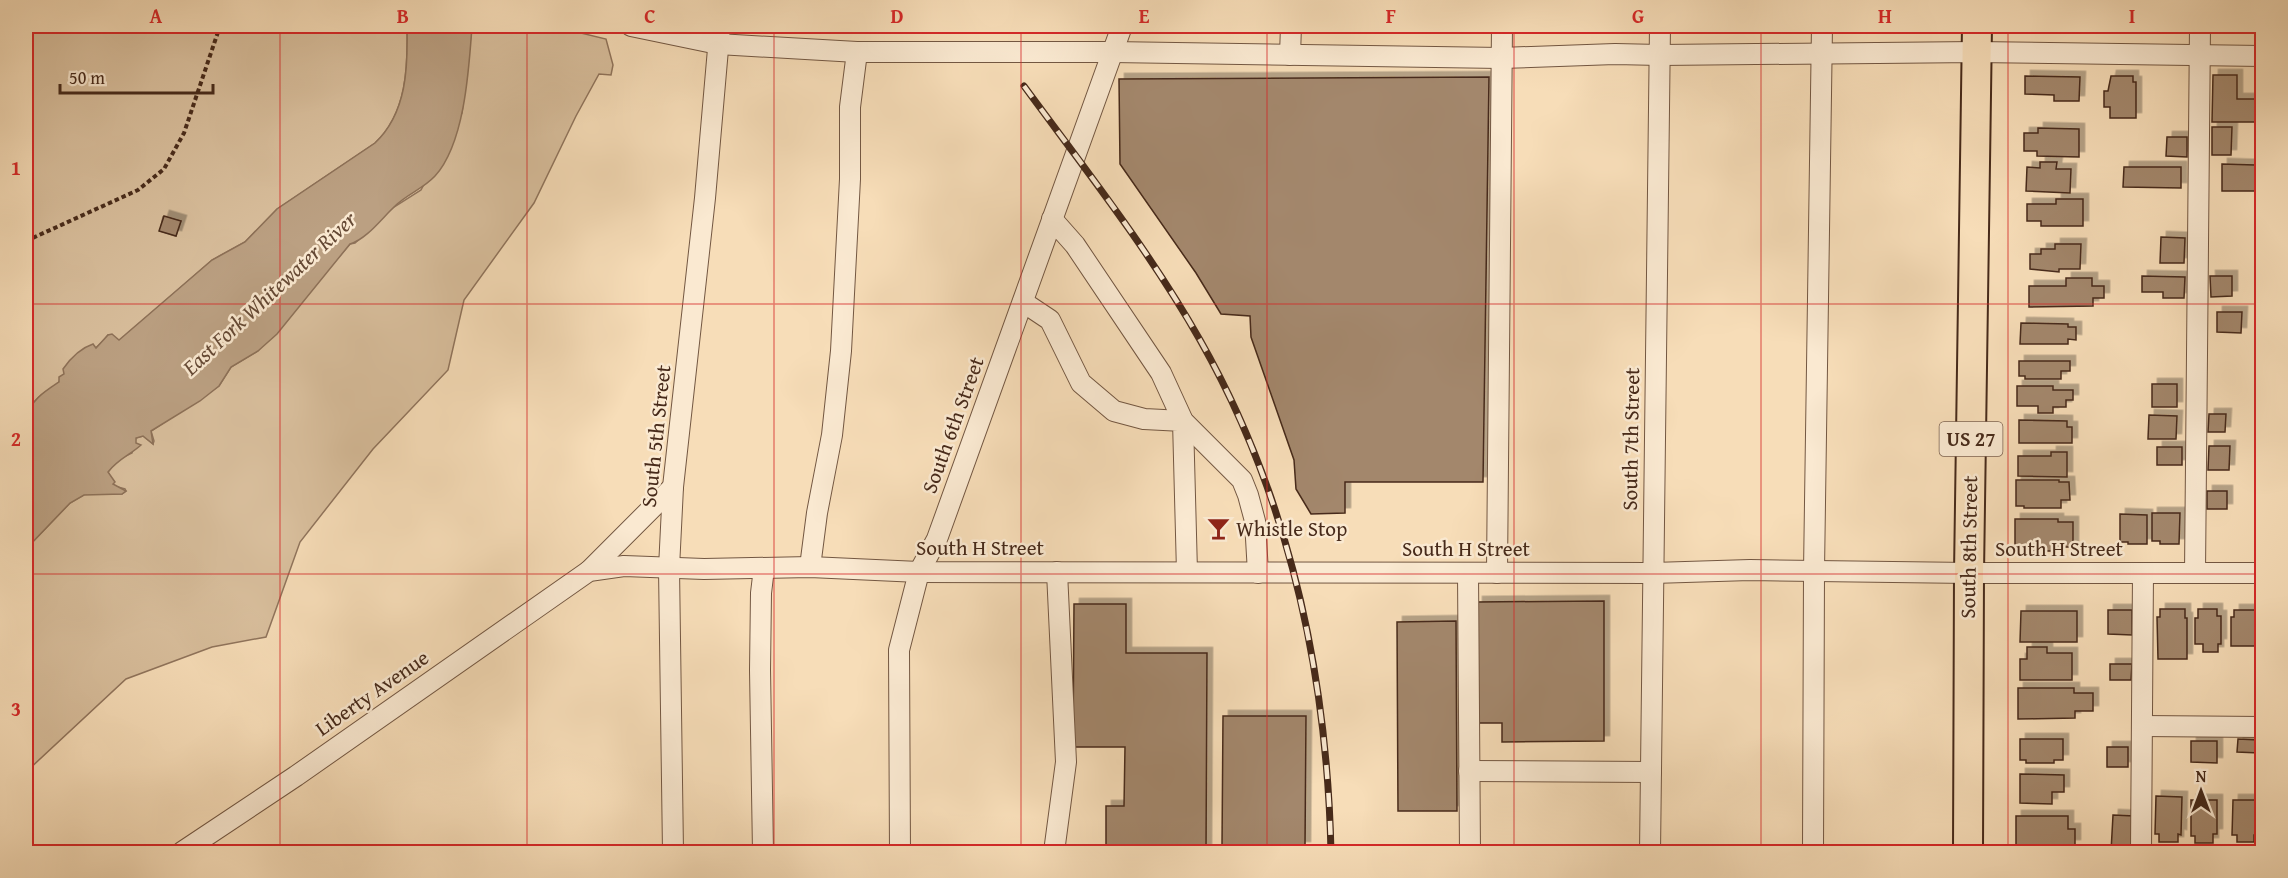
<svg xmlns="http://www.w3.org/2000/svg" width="2288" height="878" font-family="'Gentium Book Plus',serif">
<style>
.green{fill:#d9bf9d;stroke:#90745c;stroke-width:1.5;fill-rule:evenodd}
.water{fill:#bba082;stroke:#8d7158;stroke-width:1.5}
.building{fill:#a3876c;stroke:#472a1a;stroke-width:1.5;filter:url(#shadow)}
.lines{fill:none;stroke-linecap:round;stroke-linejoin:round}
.minor-casing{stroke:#735742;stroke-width:22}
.highway-casing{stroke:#472a1a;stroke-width:32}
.path{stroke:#472a1a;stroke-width:4;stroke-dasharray:4.5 3;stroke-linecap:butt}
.minor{stroke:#fae9d1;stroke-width:20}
.highway{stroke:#f7ddb8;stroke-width:28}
.rail-casing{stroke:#472a1a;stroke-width:7}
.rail{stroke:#fae9d1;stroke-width:4.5;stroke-dasharray:14;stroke-linecap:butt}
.grid{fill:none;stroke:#d62828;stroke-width:1.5;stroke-opacity:0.55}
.labels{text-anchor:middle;stroke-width:5;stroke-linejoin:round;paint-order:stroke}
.shield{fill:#fae9d1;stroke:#7d6351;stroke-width:1.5}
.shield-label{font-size:20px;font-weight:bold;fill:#472a1a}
.street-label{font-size:21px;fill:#472a1a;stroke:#fae9d1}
.poi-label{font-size:21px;fill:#472a1a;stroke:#fae9d1;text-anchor:start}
.water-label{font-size:22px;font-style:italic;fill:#644834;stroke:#fae9d1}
.neatline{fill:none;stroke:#d62828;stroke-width:2}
.grid-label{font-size:20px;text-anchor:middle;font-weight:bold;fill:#d62828}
</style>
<defs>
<filter id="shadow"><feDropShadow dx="5.5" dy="-5.5" stdDeviation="0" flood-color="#0004"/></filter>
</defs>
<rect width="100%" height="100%" fill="#f7ddb8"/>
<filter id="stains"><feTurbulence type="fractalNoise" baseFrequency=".00333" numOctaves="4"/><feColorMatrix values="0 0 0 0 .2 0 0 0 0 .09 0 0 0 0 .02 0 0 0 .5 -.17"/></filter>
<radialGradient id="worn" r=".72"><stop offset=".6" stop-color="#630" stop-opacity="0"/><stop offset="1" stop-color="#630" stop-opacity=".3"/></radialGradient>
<!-- green -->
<g class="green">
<path d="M 26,26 L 407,26 C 408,67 407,113 375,143 L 277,209 L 245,242 L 212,260 L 119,341 L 108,335 C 97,351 79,359 65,373 C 62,376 61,380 57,384 C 43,394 30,400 26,418 ZM 163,217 L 181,221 L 176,236 L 160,231 Z"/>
<polygon points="472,26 552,26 606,39 613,65 611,75 599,74 576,116 534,203 464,300 448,370 373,449 300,542 266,637 212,647 126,679 26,772 26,549 70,503 85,494 122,494 126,491 125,489 114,486 108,472 117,460 132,453 136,438 143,436 153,444 154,441 151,431 219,386 231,367 258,351 350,244 355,243 394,207 421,190 462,113"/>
</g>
<!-- water -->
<path class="water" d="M 407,26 L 472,26 C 469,68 465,143 435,176 C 423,189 407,194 395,206 C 382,218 367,239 350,244 L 277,334 L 258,351 L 231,367 L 219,386 L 200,401 L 151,431 L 153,444 L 143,436 L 136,438 L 136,443 L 141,445 C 130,455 118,459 108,472 L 115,482 L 113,484 L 126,491 L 122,494 L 84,495 L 70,503 L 26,549 L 26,418 C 31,400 44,392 59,382 L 59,377 L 64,374 L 63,369 C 70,359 81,348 93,344 L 96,348 L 108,335 L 112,334 L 119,340 L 212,260 L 245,242 L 277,209 L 375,143 C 407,113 408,67 407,26 Z"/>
<!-- building -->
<g class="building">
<polygon points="2213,75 2237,75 2237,99 2262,99 2262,122 2212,122"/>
<polygon points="2025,76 2080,77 2079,101 2054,101 2054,95 2025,94"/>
<polygon points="2111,76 2133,76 2133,82 2136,82 2136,118 2110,118 2110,107 2104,107 2104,91 2108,91"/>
<polygon points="1489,77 1483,482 1345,482 1345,513 1311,514 1296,489 1294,460 1251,337 1250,316 1221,314 1196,273 1120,164 1119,79"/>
<polygon points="2212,127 2232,127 2231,155 2212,155"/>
<polygon points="2038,128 2079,129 2079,157 2037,156 2037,151 2024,151 2024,133 2038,133"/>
<polygon points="2167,137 2187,137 2187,157 2166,156"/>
<polygon points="2040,162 2057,162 2056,169 2071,169 2070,193 2026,191 2027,167 2040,168"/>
<polygon points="2222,164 2255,165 2255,191 2222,191"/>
<polygon points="2124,167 2181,167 2181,188 2123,187"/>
<polygon points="2056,199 2083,199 2083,226 2041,226 2041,221 2027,221 2027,204 2056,204"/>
<polygon points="164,216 181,221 176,236 159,231"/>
<polygon points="2161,237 2185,238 2184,263 2160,263"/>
<polygon points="2055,244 2081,244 2080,269 2059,269 2059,272 2030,269 2030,254 2041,254 2041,249 2055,249"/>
<polygon points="2142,276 2185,277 2184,298 2163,298 2163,292 2142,292"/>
<polygon points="2210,276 2232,276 2232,296 2211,297"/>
<polygon points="2066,278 2092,278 2092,286 2104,286 2104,298 2093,298 2093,306 2029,307 2029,286 2066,286"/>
<polygon points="2217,312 2242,312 2241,333 2217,332"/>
<polygon points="2021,323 2068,324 2068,327 2076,327 2076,340 2068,339 2068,344 2020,344"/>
<polygon points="2019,361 2070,361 2070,371 2061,371 2061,379 2025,379 2025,376 2019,376"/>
<rect x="2152" y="384" width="25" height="23"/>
<polygon points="2017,386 2053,386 2053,390 2073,390 2073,400 2066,400 2066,407 2053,407 2053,413 2038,413 2038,406 2017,406"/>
<polygon points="2209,414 2226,414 2225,432 2208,432"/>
<polygon points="2149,415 2177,416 2176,439 2148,439"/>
<polygon points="2019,420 2067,421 2067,427 2072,427 2072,443 2019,443"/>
<polygon points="2209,446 2230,446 2229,470 2208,470"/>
<rect x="2157" y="447" width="25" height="18"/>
<polygon points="2051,452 2067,452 2067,477 2018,476 2018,456 2051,456"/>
<polygon points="2016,480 2059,480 2059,482 2069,482 2070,500 2061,500 2061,508 2024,508 2024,506 2016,506"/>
<rect x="2207" y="491" width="20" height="18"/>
<polygon points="2152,513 2180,513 2179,544 2160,544 2160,541 2152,541"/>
<polygon points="2120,514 2147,515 2147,544 2128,544 2128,542 2120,542"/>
<rect x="2258" y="518" width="4" height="28"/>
<polygon points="2015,519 2058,519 2058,522 2073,522 2073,547 2058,547 2058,551 2024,551 2024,549 2015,549"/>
<polygon points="1604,601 1604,741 1502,742 1502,723 1478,723 1477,602"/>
<polygon points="1074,604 1126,604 1126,653 1207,653 1206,852 1106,852 1106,806 1124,806 1125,747 1073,747"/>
<polygon points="2160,609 2185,609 2185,618 2187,618 2187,659 2158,659 2157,617 2160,617"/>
<polygon points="2198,609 2217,609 2217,616 2221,616 2221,644 2218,644 2218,652 2203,652 2203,644 2195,644 2195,618 2198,618"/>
<polygon points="2108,610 2132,610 2132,635 2108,634"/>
<polygon points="2234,610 2256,610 2256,618 2261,618 2261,646 2231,646 2231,617 2234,617"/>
<polygon points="2021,611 2077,611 2077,642 2020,642"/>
<polygon points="1456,621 1457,811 1398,811 1397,622"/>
<polygon points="2027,647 2047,647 2047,653 2072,653 2072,680 2020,680 2020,659 2027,659"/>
<polygon points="2110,664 2132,664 2131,680 2110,680"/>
<polygon points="2018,688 2074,688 2074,693 2093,693 2093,711 2075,711 2075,718 2018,719"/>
<polygon points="1223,716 1306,716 1305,847 1222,846"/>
<polygon points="2020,739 2063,739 2063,760 2054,760 2054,763 2026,763 2026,760 2020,760"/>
<polygon points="2238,739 2259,740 2259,753 2237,752"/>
<polygon points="2191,741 2217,741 2217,763 2191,762"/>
<rect x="2107" y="747" width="21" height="20"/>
<polygon points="2020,774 2064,775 2064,792 2052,792 2052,804 2020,803"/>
<polygon points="2156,796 2182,797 2181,835 2178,834 2178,842 2159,842 2159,834 2155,834"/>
<polygon points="2191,800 2217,800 2217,834 2213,834 2213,843 2195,843 2195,836 2191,836"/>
<polygon points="2233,800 2259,800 2259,835 2254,835 2254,842 2237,842 2237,835 2232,835"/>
<polygon points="2113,815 2134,816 2133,852 2111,852"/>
<polygon points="2016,816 2068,816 2068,829 2075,829 2075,845 2016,845"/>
</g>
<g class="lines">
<defs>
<g id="minor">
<polyline points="631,26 718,44 857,52 1112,52 1501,58 1615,54 1660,55 1976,52 2262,56"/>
<polyline points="1290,55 1291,26"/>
<polyline points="1052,219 1075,245 1161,373 1183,421 1242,480 1248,495 1255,521 1258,573"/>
<polyline points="1023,302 1050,320 1081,383 1114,411 1144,419 1183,421 1187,572"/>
<polyline points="810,567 817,513 832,435 841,351 850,179 850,107 857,52"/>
<polyline points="589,571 673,487"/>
<polyline points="1468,573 1470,852"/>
<polyline points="1497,573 1502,26"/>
<polyline points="2195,573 2200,26"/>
<polyline points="2142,726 2262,727"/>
<polyline points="1469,771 1651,772"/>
<polyline points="182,852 296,776 589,571 624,566 704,569 810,567 919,572 1653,573 1750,570 1969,573 2262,573"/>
<polyline points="673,852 669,568 673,487 705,198 720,26"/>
<polyline points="763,852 760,670 761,593 764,568"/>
<polyline points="900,852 899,650 919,572 937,539 1122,26"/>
<polyline points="1054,852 1066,762 1057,572"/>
<polyline points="1650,852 1660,26"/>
<polyline points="1813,852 1814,571 1822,26"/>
<polyline points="2141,852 2143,573"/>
</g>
<polyline id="highway" points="1968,852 1969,573 1977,26"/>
</defs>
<!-- minor casing -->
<use href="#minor" class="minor-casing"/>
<!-- highway casing -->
<use href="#highway" class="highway-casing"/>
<!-- path -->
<polyline class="path" points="26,241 138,190 164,169 184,133 220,26"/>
<!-- minor -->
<use href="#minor" class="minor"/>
<!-- highway -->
<use href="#highway" class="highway"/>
<defs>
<path id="rail" d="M 1024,86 C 1085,169 1149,250 1200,340 C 1289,497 1327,674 1331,852"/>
</defs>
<!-- rail casing -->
<use href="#rail" class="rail-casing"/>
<!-- rail -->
<use href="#rail" class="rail"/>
</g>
<!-- grid -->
<path class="grid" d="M 280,26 L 280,852M 527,26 L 527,852M 774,26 L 774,852M 1021,26 L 1021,852M 1267,26 L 1267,852M 1514,26 L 1514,852M 1761,26 L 1761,852M 2008,26 L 2008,852M 26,304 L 2262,304M 26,574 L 2262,574"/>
<!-- icons -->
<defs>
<symbol id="bar-bare" viewBox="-9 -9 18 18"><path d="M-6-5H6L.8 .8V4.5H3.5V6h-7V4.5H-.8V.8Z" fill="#8f2418" stroke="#fae9d1" stroke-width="2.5" paint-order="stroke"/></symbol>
</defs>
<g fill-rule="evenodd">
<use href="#bar-bare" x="1202" y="512" width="33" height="33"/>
</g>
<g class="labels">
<!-- shield labels -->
<rect class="shield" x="1939.5" y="422" width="63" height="34" rx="4.5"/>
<g class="shield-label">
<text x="1971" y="446">US 27</text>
</g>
<!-- street labels -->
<g class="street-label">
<text transform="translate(953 425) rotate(-70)" y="7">South 6th Street</text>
<text transform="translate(656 436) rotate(-84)" y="7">South 5th Street</text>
<text transform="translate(1631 439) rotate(-89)" y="7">South 7th Street</text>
<text transform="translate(1969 547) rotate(-89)" y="7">South 8th Street</text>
<text x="980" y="555">South H Street</text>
<text x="1466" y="556">South H Street</text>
<text x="2059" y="556">South H Street</text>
<text transform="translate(372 693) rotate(-35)" y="7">Liberty Avenue</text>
</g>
<!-- poi labels -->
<g class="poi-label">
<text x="1236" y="536">Whistle Stop</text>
</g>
<!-- water labels -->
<g class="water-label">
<text transform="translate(269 293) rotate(-43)" y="8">East Fork Whitewater River</text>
</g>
</g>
<!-- margin -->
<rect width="2288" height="878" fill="none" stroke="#f7ddb8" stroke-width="66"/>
<!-- north arrow -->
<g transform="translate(2201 791)" stroke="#fae9d1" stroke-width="4.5" paint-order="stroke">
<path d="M0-4.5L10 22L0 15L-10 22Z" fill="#472a1a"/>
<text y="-9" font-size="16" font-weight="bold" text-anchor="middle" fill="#472a1a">N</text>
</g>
<!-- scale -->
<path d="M60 84v9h153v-9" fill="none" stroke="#472a1a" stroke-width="3"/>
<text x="69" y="84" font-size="18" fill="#472a1a" stroke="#fae9d1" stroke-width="4.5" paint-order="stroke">50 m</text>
<rect x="33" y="33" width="2222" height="812" class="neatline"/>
<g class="grid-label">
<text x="156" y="23">A</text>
<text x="403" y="23">B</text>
<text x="650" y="23">C</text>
<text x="897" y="23">D</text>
<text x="1144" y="23">E</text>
<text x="1391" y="23">F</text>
<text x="1638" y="23">G</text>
<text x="1885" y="23">H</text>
<text x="2132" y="23">I</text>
<text x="16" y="175">1</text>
<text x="16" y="446">2</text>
<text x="16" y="716">3</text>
</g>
<rect width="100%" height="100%" filter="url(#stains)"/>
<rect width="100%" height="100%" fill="url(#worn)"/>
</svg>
